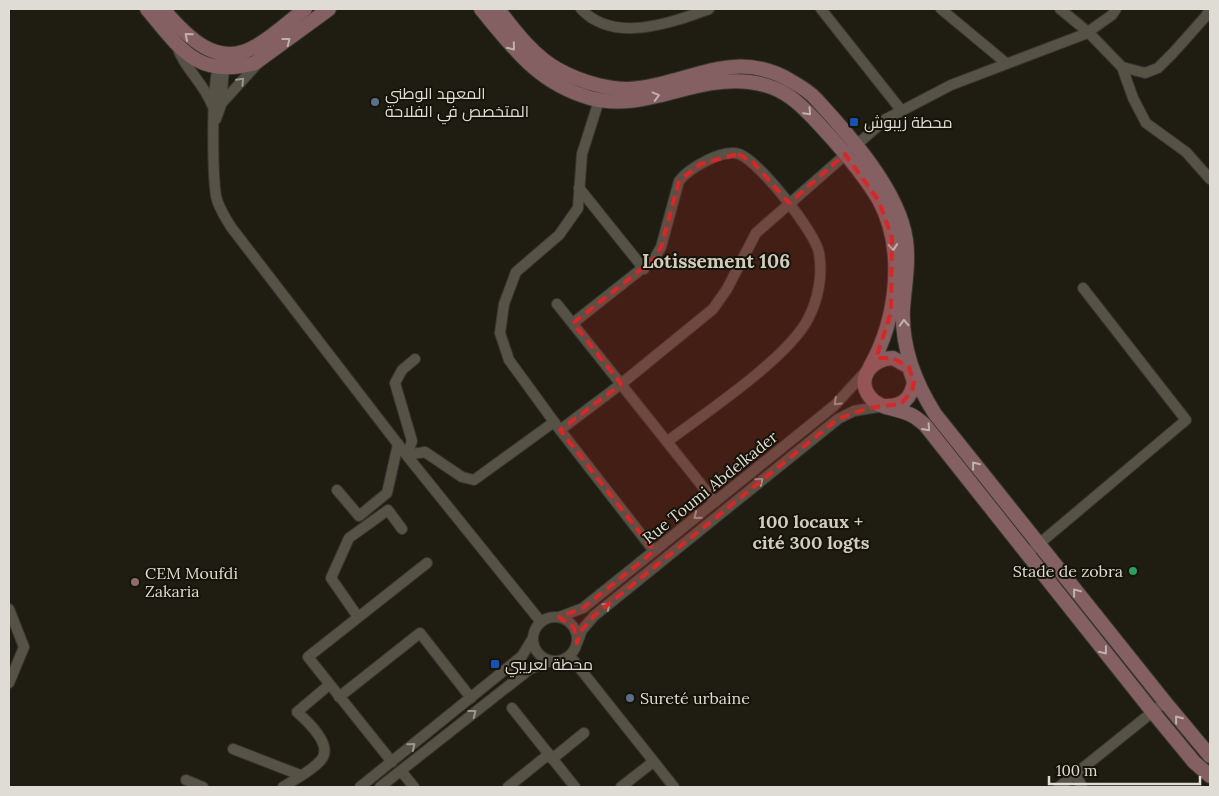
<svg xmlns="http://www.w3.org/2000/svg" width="1219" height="796" font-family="Lora,Cairo,serif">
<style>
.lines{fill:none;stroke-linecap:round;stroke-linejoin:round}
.street-casing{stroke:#383630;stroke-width:12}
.secondary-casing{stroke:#383630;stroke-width:16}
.street{stroke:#565246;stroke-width:10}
.secondary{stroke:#856062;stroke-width:14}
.oneway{stroke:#bfb1ad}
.oneway2{stroke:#9a978e}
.marked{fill:#d62828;fill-opacity:0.2;stroke:#d62828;stroke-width:4;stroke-dasharray:10 6;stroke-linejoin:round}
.service-dot{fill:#5c6f8a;stroke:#161309;stroke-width:2}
.transit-dot{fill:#1a4fb4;stroke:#161309;stroke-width:2}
.leisure-dot{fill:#2e9e5b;stroke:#161309;stroke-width:2}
.education-dot{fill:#8d6e63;stroke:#161309;stroke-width:2}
.labels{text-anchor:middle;stroke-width:4;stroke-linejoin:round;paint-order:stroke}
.poi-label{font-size:16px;fill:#dedcd5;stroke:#161309;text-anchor:start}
.street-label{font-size:16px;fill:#dedcd5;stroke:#161309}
.neighbourhood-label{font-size:18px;font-weight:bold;fill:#d0ccbe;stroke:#161309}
.quarter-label{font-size:19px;font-weight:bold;fill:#d0ccbe;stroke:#161309}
</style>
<rect width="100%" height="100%" fill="#1f1c11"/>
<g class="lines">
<defs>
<g id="street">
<path d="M 581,9 C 614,44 671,23 709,9"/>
<polyline points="821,9 901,110"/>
<polyline points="941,9 1006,63"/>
<polyline points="1060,9 1088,32 1122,67 1145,73 1158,68 1173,53 1206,16 1210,9"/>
<path d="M 177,46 C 183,67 204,83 212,105"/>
<path d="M 221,61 C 210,70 213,177 216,196 C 218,207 225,217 231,227 L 404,452 L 541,622"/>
<polyline points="1122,67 1133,98 1146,123 1186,152 1210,179"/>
<polyline points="601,94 582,154 578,208 559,235 516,272 504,304 500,333 509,360 560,430 654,551"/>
<polyline points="221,104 260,61"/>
<polyline points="216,119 221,105 224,67 222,62"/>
<polyline points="579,188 644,269"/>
<polyline points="557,304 715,502"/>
<path d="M 573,323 L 654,259 L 661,247 L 679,181 C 689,168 722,149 739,154 C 759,161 816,233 819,253 C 823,275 818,300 808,319 C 787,359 705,413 668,441"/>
<polyline points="415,359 402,370 395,383 412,441 407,455 425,452 462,477 474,480 554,422"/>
<polyline points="560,430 621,384 713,309 727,289 756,233 886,119 951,85 1085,34 1112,15 1116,9"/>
<polyline points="337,490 359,516 387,493 398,444"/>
<polyline points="1027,554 1186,420 1083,288"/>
<polyline points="9,609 24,647 9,683"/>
<circle cx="555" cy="639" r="22"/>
<polyline points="358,617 331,578 349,538 388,510 402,529"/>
<polyline points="559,617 583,608 654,551 835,405 866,371"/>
<polyline points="577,643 582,630 594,616 838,419 854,411 884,406"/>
<polyline points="570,656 674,787"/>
<polyline points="339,697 420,633 471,698"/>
<polyline points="512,708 575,787"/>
<polyline points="233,749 300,775"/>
<polyline points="552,759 584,733"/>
<polyline points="392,762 308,657 427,563"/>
<polyline points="401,771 414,787"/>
<polyline points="1076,774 1082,787"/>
<polyline points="186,780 203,787"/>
<path d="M 283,787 C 295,779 312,771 321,760 C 334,745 307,721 297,712 L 329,685"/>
<polyline points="360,787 522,656 533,638"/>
<polyline points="380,787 530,669 551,661"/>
<polyline points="508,787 549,754"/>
<polyline points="621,787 653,762"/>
<polyline points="1059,787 1165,702"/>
</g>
<g id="secondary">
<path d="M 147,9 C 180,48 197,79 255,63 L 329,9"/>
<path d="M 163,9 C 186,36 218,70 256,46 C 274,36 289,21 305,9"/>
<path d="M 481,9 C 514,49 538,83 590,98 C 644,113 694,75 749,82 C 787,86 804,108 828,134 C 847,155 865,176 879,200 C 906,250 897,319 870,367"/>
<path d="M 498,9 C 514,30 534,57 559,70 C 581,82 613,92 639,88 C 694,81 736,48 791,81 C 800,86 809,91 816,99 C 849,135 899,190 906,240 C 909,262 905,285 903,308 C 901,347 914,381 935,414 L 1165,702 L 1210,756"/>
<path d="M 884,406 C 902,407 911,399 914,382 L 909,367 L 893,358 C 873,358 855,378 870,397 C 879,409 897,408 909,414 C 915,416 920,421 925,425 L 1152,711 L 1194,762 L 1210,776"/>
</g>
</defs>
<!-- street casing -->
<use href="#street" class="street-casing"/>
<!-- secondary casing -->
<use href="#secondary" class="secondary-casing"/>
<!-- street -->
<use href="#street" class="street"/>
<!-- secondary -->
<use href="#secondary" class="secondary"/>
</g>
<!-- one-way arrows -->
<defs><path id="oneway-chevron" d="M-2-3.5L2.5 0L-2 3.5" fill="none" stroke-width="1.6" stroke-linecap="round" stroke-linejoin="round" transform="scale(1.25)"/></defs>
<g class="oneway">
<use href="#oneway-chevron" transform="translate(188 36) rotate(-139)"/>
<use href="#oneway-chevron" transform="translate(287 41) rotate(-38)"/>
<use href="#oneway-chevron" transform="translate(512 47) rotate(51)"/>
<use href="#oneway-chevron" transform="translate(656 96) rotate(-15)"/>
<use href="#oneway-chevron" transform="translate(808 112) rotate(47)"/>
<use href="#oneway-chevron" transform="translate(893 247) rotate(85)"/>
<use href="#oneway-chevron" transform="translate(904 323) rotate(-93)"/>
<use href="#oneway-chevron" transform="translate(927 428) rotate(48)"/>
<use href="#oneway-chevron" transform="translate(975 465) rotate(-128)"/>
<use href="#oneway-chevron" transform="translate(1076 592) rotate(-129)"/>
<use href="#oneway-chevron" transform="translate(1104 651) rotate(52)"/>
<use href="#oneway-chevron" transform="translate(1178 719) rotate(-129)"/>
</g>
<g class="oneway2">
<use href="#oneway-chevron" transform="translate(241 81) rotate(-46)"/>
<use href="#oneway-chevron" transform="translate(837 402) rotate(137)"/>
<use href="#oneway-chevron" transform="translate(760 481) rotate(-39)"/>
<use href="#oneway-chevron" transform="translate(697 516) rotate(141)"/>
<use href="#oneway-chevron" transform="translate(607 606) rotate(-39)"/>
<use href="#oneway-chevron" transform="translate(473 713) rotate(-38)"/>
<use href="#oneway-chevron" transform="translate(412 746) rotate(-39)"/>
</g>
<!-- marked area -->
<path class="marked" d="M 738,154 L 753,162 L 789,203 L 845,154 L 879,201 L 892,238 L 891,313 L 876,358 L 893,358 L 909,367 L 914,382 L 912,391 L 901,404 L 869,408 L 838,419 L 594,616 L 582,630 L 577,643 L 574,628 L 559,617 L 583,608 L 654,551 L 560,430 L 621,384 L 573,323 L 654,259 L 661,247 L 679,181 L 700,164 Z"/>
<!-- markers -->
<g class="service-dot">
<circle cx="375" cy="102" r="5"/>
<circle cx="630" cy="698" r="5"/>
</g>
<g class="transit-dot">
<rect x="849" y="117" width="10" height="10" rx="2.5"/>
<rect x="490" y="659" width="10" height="10" rx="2.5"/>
</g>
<circle class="leisure-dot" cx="1133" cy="571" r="5"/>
<circle class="education-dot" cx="135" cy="582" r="5"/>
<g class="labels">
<!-- poi labels -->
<g class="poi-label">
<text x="385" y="99">المعهد الوطني<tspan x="385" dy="18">المتخصص في الفلاحة</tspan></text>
<text x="864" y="128">محطة زيبوش</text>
<text x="1123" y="577" text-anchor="end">Stade de zobra</text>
<text x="145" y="579">CEM Moufdi<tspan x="145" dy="18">Zakaria</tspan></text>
<text x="505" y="670">محطة لعريبي</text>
<text x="640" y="704">Sureté urbaine</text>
</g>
<!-- street labels -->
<g class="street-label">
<text transform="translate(710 487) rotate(-39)" y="6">Rue Toumi Abdelkader</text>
</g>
<!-- neighbourhood labels -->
<g class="neighbourhood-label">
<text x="811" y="528">100 locaux +<tspan x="811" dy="21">cité 300 logts</tspan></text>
</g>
<!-- quarter labels -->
<g class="quarter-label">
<text x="716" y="268">Lotissement 106</text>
</g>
</g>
<!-- border -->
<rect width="1219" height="796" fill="none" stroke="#dedcd5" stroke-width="20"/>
<!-- scale -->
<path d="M1049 776v8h151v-8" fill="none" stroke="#dedcd5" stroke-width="2.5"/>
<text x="1056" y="776" font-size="15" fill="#dedcd5" stroke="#161309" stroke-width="4" paint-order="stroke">100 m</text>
</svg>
